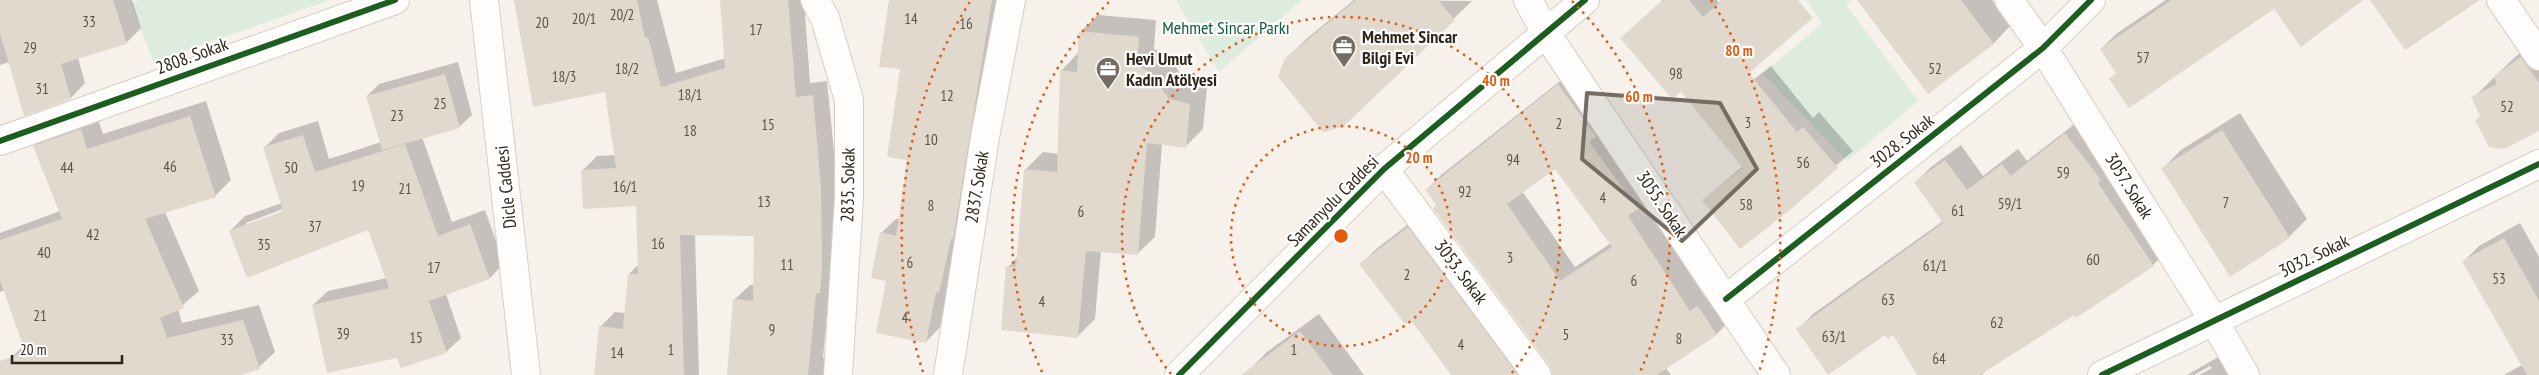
<svg xmlns="http://www.w3.org/2000/svg" width="2539" height="375" font-family="'PT Sans Narrow',sans-serif">
<style>
.green{fill:#ddecde}
.shadow{fill:#0003;fill-rule:evenodd}
.building{fill:#e2d9ce;fill-rule:evenodd}
.lines{fill:none;stroke-linecap:round;stroke-linejoin:round}
.minor-casing{stroke:#d6cec6;stroke-width:30}
.tertiary-casing{stroke:#d6cec6;stroke-width:30}
.minor{stroke:#fefdfc;stroke-width:28}
.tertiary{stroke:#fefdfc;stroke-width:28}
.cycleway-casing{stroke:#fff;stroke-width:9}
.cycleway{stroke:#1b5e20;stroke-width:6}
.marked{fill:#756c63;fill-opacity:0.2;stroke:#756c63;stroke-width:4;stroke-linejoin:round}
.ring{fill:none;stroke:#e8590c;stroke-width:2.5;stroke-dasharray:2.5 5}
.labels{text-anchor:middle;stroke-width:4.5;stroke-linejoin:round;paint-order:stroke}
.number-label{font-size:15px;fill:#5c5247}
.park-label{font-size:18px;fill:#105c3b;stroke:#fff}
.poi-label{font-size:18px;font-weight:bold;fill:#2f251a;stroke:#fff;text-anchor:start}
.street-label{font-size:18px;fill:#2f251a;stroke:#fff}
.centre{fill:#e8590c;stroke:#fff;stroke-width:2.5}
.ring-label{font-size:15px;text-anchor:middle;font-weight:bold;fill:#e8590c;stroke:#fff;stroke-width:4.5;stroke-linejoin:round;paint-order:stroke}
</style>
<rect width="100%" height="100%" fill="#f7f1eb"/>
<!-- green -->
<g class="green">
<polygon points="140,0 327,0 327,1 153,62 131,3"/>
<polygon points="1176,0 1302,0 1219,72"/>
<polygon points="1806,0 1852,0 1846,5 1918,101 1847,161 1763,74 1822,23"/>
</g>
<!-- shadow -->
<g class="shadow">
<polygon points="0,0 132,0 141,28 126,43 78,58 85,83 71,98 24,114 9,62 0,65"/>
<polygon points="515,0 657,0 676,73 726,58 721,0 804,0 810,83 827,81 836,172 837,252 834,277 830,281 823,358 828,359 826,375 728,375 735,299 750,285 755,285 755,235 695,234 699,375 595,375 600,327 615,312 626,313 629,274 639,264 637,205 582,171 597,156 616,155 606,91"/>
<polygon points="890,0 1002,0 940,327 926,342 888,280 881,233 896,219 899,219 908,159 902,68"/>
<polygon points="1354,0 1472,1 1342,126 1286,59 1305,40"/>
<polygon points="1663,0 1717,0 1719,3 1722,0 1777,0 1717,51 1745,86 1771,66 1813,118 1819,112 1853,151 1740,247 1703,200 1743,166 1681,90 1621,38"/>
<polygon points="1863,0 1992,0 2011,25 1994,43 1928,92"/>
<polygon points="2166,0 2361,0 2274,8 2117,72 2101,49 2116,34"/>
<polygon points="1098,15 1156,20 1154,49 1168,55 1186,82 1207,87 1203,129 1186,146 1162,144 1155,237 1137,254 1101,251 1095,319 1078,336 1008,267 1018,256 1026,169 1043,152 1059,154 1061,71 1078,53 1080,32"/>
<polygon points="2539,40 2539,130 2481,115 2473,98 2515,57"/>
<path d="M 458,62 L 472,115 L 459,127 L 422,137 L 452,222 L 485,210 L 504,263 L 490,278 L 446,294 L 461,338 L 446,352 L 398,356 L 313,305 L 328,291 L 387,278 L 369,229 L 230,231 L 245,216 L 282,203 L 264,148 L 279,133 L 318,121 L 329,159 L 381,142 L 367,96 L 379,84 ZM 288,207 L 289,210 L 246,226 L 246,223 Z"/>
<path d="M 1573,71 L 1652,193 L 1643,202 L 1705,297 L 1713,292 L 1731,319 L 1717,334 L 1666,368 L 1671,375 L 1554,375 L 1551,365 L 1426,190 L 1441,175 ZM 1555,167 L 1611,243 L 1575,267 L 1522,191 Z"/>
<polygon points="206,101 231,180 215,196 165,212 199,291 178,309 182,323 259,305 275,352 259,367 238,375 18,375 12,357 24,345 5,290 0,292 0,233 60,211 34,146 50,130 96,114 103,134"/>
<polygon points="2240,113 2307,219 2289,237 2230,275 2163,168 2181,150"/>
<polygon points="2081,119 2168,250 2153,265 1988,368 1982,375 1918,375 1893,333 1798,329 1813,314 1943,221 1916,182 1931,167 1961,145 1983,176 2018,149 2027,161"/>
<polygon points="1423,213 1546,375 1452,375 1411,319 1361,264 1376,249"/>
<polygon points="2520,223 2539,257 2539,375 2504,375 2522,365 2463,262 2479,246"/>
<polygon points="1319,314 1364,375 1253,375 1249,370 1267,352"/>
<polygon points="2220,356 2231,375 2199,375 2212,368 2210,366 2194,375 2187,375"/>
</g>
<!-- building -->
<g class="building">
<polygon points="0,0 113,0 127,44 61,64 71,99 24,116 0,33"/>
<polygon points="514,0 637,0 645,38 648,37 661,87 725,68 720,0 788,0 796,97 813,95 821,187 822,267 820,293 816,293 808,375 727,375 733,299 753,301 754,236 680,235 684,375 594,375 599,326 623,329 628,274 638,274 636,206 583,209 581,170 616,168 605,92 533,107"/>
<polygon points="889,0 992,0 953,239 951,239 939,293 936,292 926,343 876,333 886,281 871,278 880,232 896,236 907,160 887,157 900,69 879,67"/>
<polygon points="1356,0 1438,0 1455,20 1343,127 1323,132 1278,77 1285,58"/>
<polygon points="1664,0 1689,0 1703,17 1723,0 1798,0 1813,18 1749,73 1797,132 1803,127 1838,168 1790,210 1740,249 1702,200 1743,168 1681,92 1672,99 1620,38"/>
<polygon points="1857,0 1961,0 1994,44 1928,94"/>
<polygon points="2171,0 2363,0 2301,47 2274,9 2129,108 2109,79 2116,73 2100,49"/>
<polygon points="2370,0 2480,0 2405,50"/>
<polygon points="1079,31 1139,37 1137,66 1150,72 1169,99 1190,104 1186,148 1147,143 1138,255 1086,251 1078,338 1001,330 1006,266 1016,267 1024,169 1057,172 1060,70 1077,72"/>
<polygon points="2521,57 2539,83 2539,131 2504,149 2489,147 2475,120 2480,116 2471,97 2497,84 2494,76"/>
<polygon points="445,74 460,128 382,150 366,96"/>
<path d="M 1558,84 L 1596,137 L 1589,142 L 1638,209 L 1628,216 L 1690,311 L 1698,306 L 1717,335 L 1657,375 L 1552,375 L 1550,366 L 1433,208 L 1437,205 L 1425,190 ZM 1555,169 L 1612,247 L 1560,281 L 1507,204 Z"/>
<polygon points="190,116 216,197 145,219 184,308 160,318 167,338 243,320 260,369 242,375 0,375 0,361 25,352 0,280 0,240 62,219 33,146 81,129 87,149"/>
<polygon points="2222,130 2290,238 2230,277 2161,168"/>
<polygon points="2065,133 2101,180 2098,183 2154,266 2076,318 2074,315 1980,375 1917,375 1893,335 1888,339 1885,335 1828,375 1796,329 1943,223 1914,182 1945,160 1967,190 2002,164 2011,176"/>
<polygon points="303,135 315,172 405,144 438,236 470,224 490,279 429,301 447,353 401,368 397,358 327,373 312,305 389,288 368,230 247,278 229,231 283,211 263,147"/>
<polygon points="1408,227 1518,375 1451,375 1411,320 1405,324 1359,264"/>
<polygon points="2504,238 2539,301 2539,375 2527,375 2462,261"/>
<polygon points="1300,331 1333,375 1241,375"/>
</g>
<g class="lines">
<defs>
<g id="minor">
<polyline points="815,0 825,18 849,100 849,197 838,375"/>
<polyline points="1528,0 1547,35 1776,375"/>
<polyline points="2009,0 2043,48 2214,321 2245,375"/>
<polyline points="2501,0 2539,56"/>
<polyline points="0,141 395,0"/>
<polyline points="1384,169 1537,375"/>
<polyline points="1726,299 2043,48 2091,0"/>
<polyline points="948,375 985,137 1011,0"/>
<polyline points="2102,375 2539,164"/>
</g>
<g id="tertiary">
<polyline points="484,0 526,375"/>
<polyline points="1179,375 1384,169 1585,0"/>
</g>
</defs>
<!-- minor casing -->
<use href="#minor" class="minor-casing"/>
<!-- tertiary casing -->
<use href="#tertiary" class="tertiary-casing"/>
<!-- minor -->
<use href="#minor" class="minor"/>
<!-- tertiary -->
<use href="#tertiary" class="tertiary"/>
<defs>
<g id="cycleway">
<polyline points="0,141 395,0"/>
<polyline points="1726,299 2043,48 2091,0"/>
<polyline points="1179,375 1384,169 1585,0"/>
<polyline points="2102,375 2539,164"/>
</g>
</defs>
<!-- cycleway casing -->
<use href="#cycleway" class="cycleway-casing"/>
<!-- cycleway -->
<use href="#cycleway" class="cycleway"/>
</g>
<!-- marked area -->
<path class="marked" d="M 1587,93 L 1720,103 L 1757,169 L 1682,241 L 1582,159 Z"/>
<!-- distance rings -->
<g class="ring">
<circle cx="1341" cy="236" r="110"/>
<path d="M1171 374A219 219 0 1 1 1511 374"/>
<path d="M1042 372A329 329 0 0 1 1110 1M1572 1A329 329 0 0 1 1640 372"/>
<path d="M923 372A439 439 0 0 1 971 0M1711 0A439 439 0 0 1 1759 372"/>
</g>
<!-- icons -->
<defs>
<symbol id="office-pin" viewBox="-11 -11 22 30"><path d="M0 17L-7.5 6A9.5 9.5 0 1 1 7.5 6Z" fill="#756c63" stroke="#fff"/><path d="M-6-3h4V-5.5h4V-3h4V5H-6ZM-1-4.5V-3h2v-1.5ZM-6 0V1H6V0Z" fill="#fff"/></symbol>
</defs>
<g fill-rule="evenodd">
<use href="#office-pin" x="1330" y="33" width="28" height="38"/>
<use href="#office-pin" x="1094" y="55" width="28" height="38"/>
</g>
<g class="labels">
<!-- number labels -->
<g class="number-label">
<text x="622" y="20">20/2</text>
<text x="584" y="24">20/1</text>
<text x="911" y="24">14</text>
<text x="89" y="27">33</text>
<text x="542" y="28">20</text>
<text x="966" y="29">16</text>
<text x="756" y="35">17</text>
<text x="30" y="53">29</text>
<text x="2143" y="63">57</text>
<text x="627" y="74">18/2</text>
<text x="1935" y="74">52</text>
<text x="1676" y="79">98</text>
<text x="564" y="82">18/3</text>
<text x="42" y="94">31</text>
<text x="690" y="100">18/1</text>
<text x="947" y="101">12</text>
<text x="440" y="109">25</text>
<text x="2507" y="112">52</text>
<text x="397" y="121">23</text>
<text x="1748" y="128">3</text>
<text x="1559" y="129">2</text>
<text x="768" y="130">15</text>
<text x="690" y="136">18</text>
<text x="931" y="145">10</text>
<text x="1513" y="165">94</text>
<text x="1803" y="168">56</text>
<text x="170" y="172">46</text>
<text x="67" y="173">44</text>
<text x="291" y="173">50</text>
<text x="2063" y="178">59</text>
<text x="358" y="191">19</text>
<text x="625" y="192">16/1</text>
<text x="405" y="194">21</text>
<text x="1465" y="197">92</text>
<text x="1603" y="203">4</text>
<text x="764" y="207">13</text>
<text x="2226" y="208">7</text>
<text x="2010" y="209">59/1</text>
<text x="1746" y="210">58</text>
<text x="931" y="211">8</text>
<text x="1958" y="216">61</text>
<text x="1081" y="217">6</text>
<text x="315" y="232">37</text>
<text x="93" y="240">42</text>
<text x="658" y="249">16</text>
<text x="264" y="250">35</text>
<text x="44" y="258">40</text>
<text x="1510" y="263">3</text>
<text x="2093" y="265">60</text>
<text x="910" y="268">6</text>
<text x="787" y="270">11</text>
<text x="1935" y="271">61/1</text>
<text x="434" y="273">17</text>
<text x="1407" y="280">2</text>
<text x="2499" y="284">53</text>
<text x="1634" y="286">6</text>
<text x="1888" y="305">63</text>
<text x="1042" y="307">4</text>
<text x="40" y="321">21</text>
<text x="905" y="323">4</text>
<text x="1997" y="328">62</text>
<text x="772" y="335">9</text>
<text x="343" y="339">39</text>
<text x="1566" y="340">5</text>
<text x="1834" y="342">63/1</text>
<text x="416" y="343">15</text>
<text x="1679" y="344">8</text>
<text x="227" y="345">33</text>
<text x="1461" y="350">4</text>
<text x="671" y="355">1</text>
<text x="1294" y="355">1</text>
<text x="617" y="358">14</text>
<text x="1939" y="364">64</text>
</g>
<!-- park labels -->
<g class="park-label">
<text x="1226" y="34">Mehmet Sincar Parkı</text>
</g>
<!-- poi labels -->
<g class="poi-label">
<text x="1362" y="43">Mehmet Sincar<tspan x="1362" dy="21">Bilgi Evi</tspan></text>
<text x="1126" y="65">Hevi Umut<tspan x="1126" dy="21">Kadın Atölyesi</tspan></text>
</g>
<!-- street labels -->
<g class="street-label">
<text transform="translate(192 56) rotate(-20)" y="6">2808. Sokak</text>
<text transform="translate(1902 141) rotate(-38)" y="6">3028. Sokak</text>
<text transform="translate(848 185) rotate(-89)" y="6">2835. Sokak</text>
<text transform="translate(2129 186) rotate(58)" y="6">3057. Sokak</text>
<text transform="translate(506 187) rotate(-96)" y="6">Dicle Caddesi</text>
<text transform="translate(977 187) rotate(-81)" y="6">2837. Sokak</text>
<text transform="translate(1333 201) rotate(-45)" y="6">Samanyolu Caddesi</text>
<text transform="translate(1662 204) rotate(56)" y="6">3055. Sokak</text>
<text transform="translate(2314 256) rotate(-26)" y="6">3032. Sokak</text>
<text transform="translate(1461 272) rotate(53)" y="6">3053. Sokak</text>
</g>
</g>
<circle cx="1341" cy="236" r="8" class="centre"/>
<g class="ring-label">
<text x="1739" y="56">80 m</text>
<text x="1496" y="86">40 m</text>
<text x="1639" y="102">60 m</text>
<text x="1419" y="163">20 m</text>
</g>
<!-- scale -->
<path d="M12 355v8h110v-8" fill="none" stroke="#2f251a" stroke-width="2.5"/>
<text x="20" y="355" font-size="15" fill="#2f251a" stroke="#ffffff" stroke-width="4" paint-order="stroke">20 m</text>
</svg>
